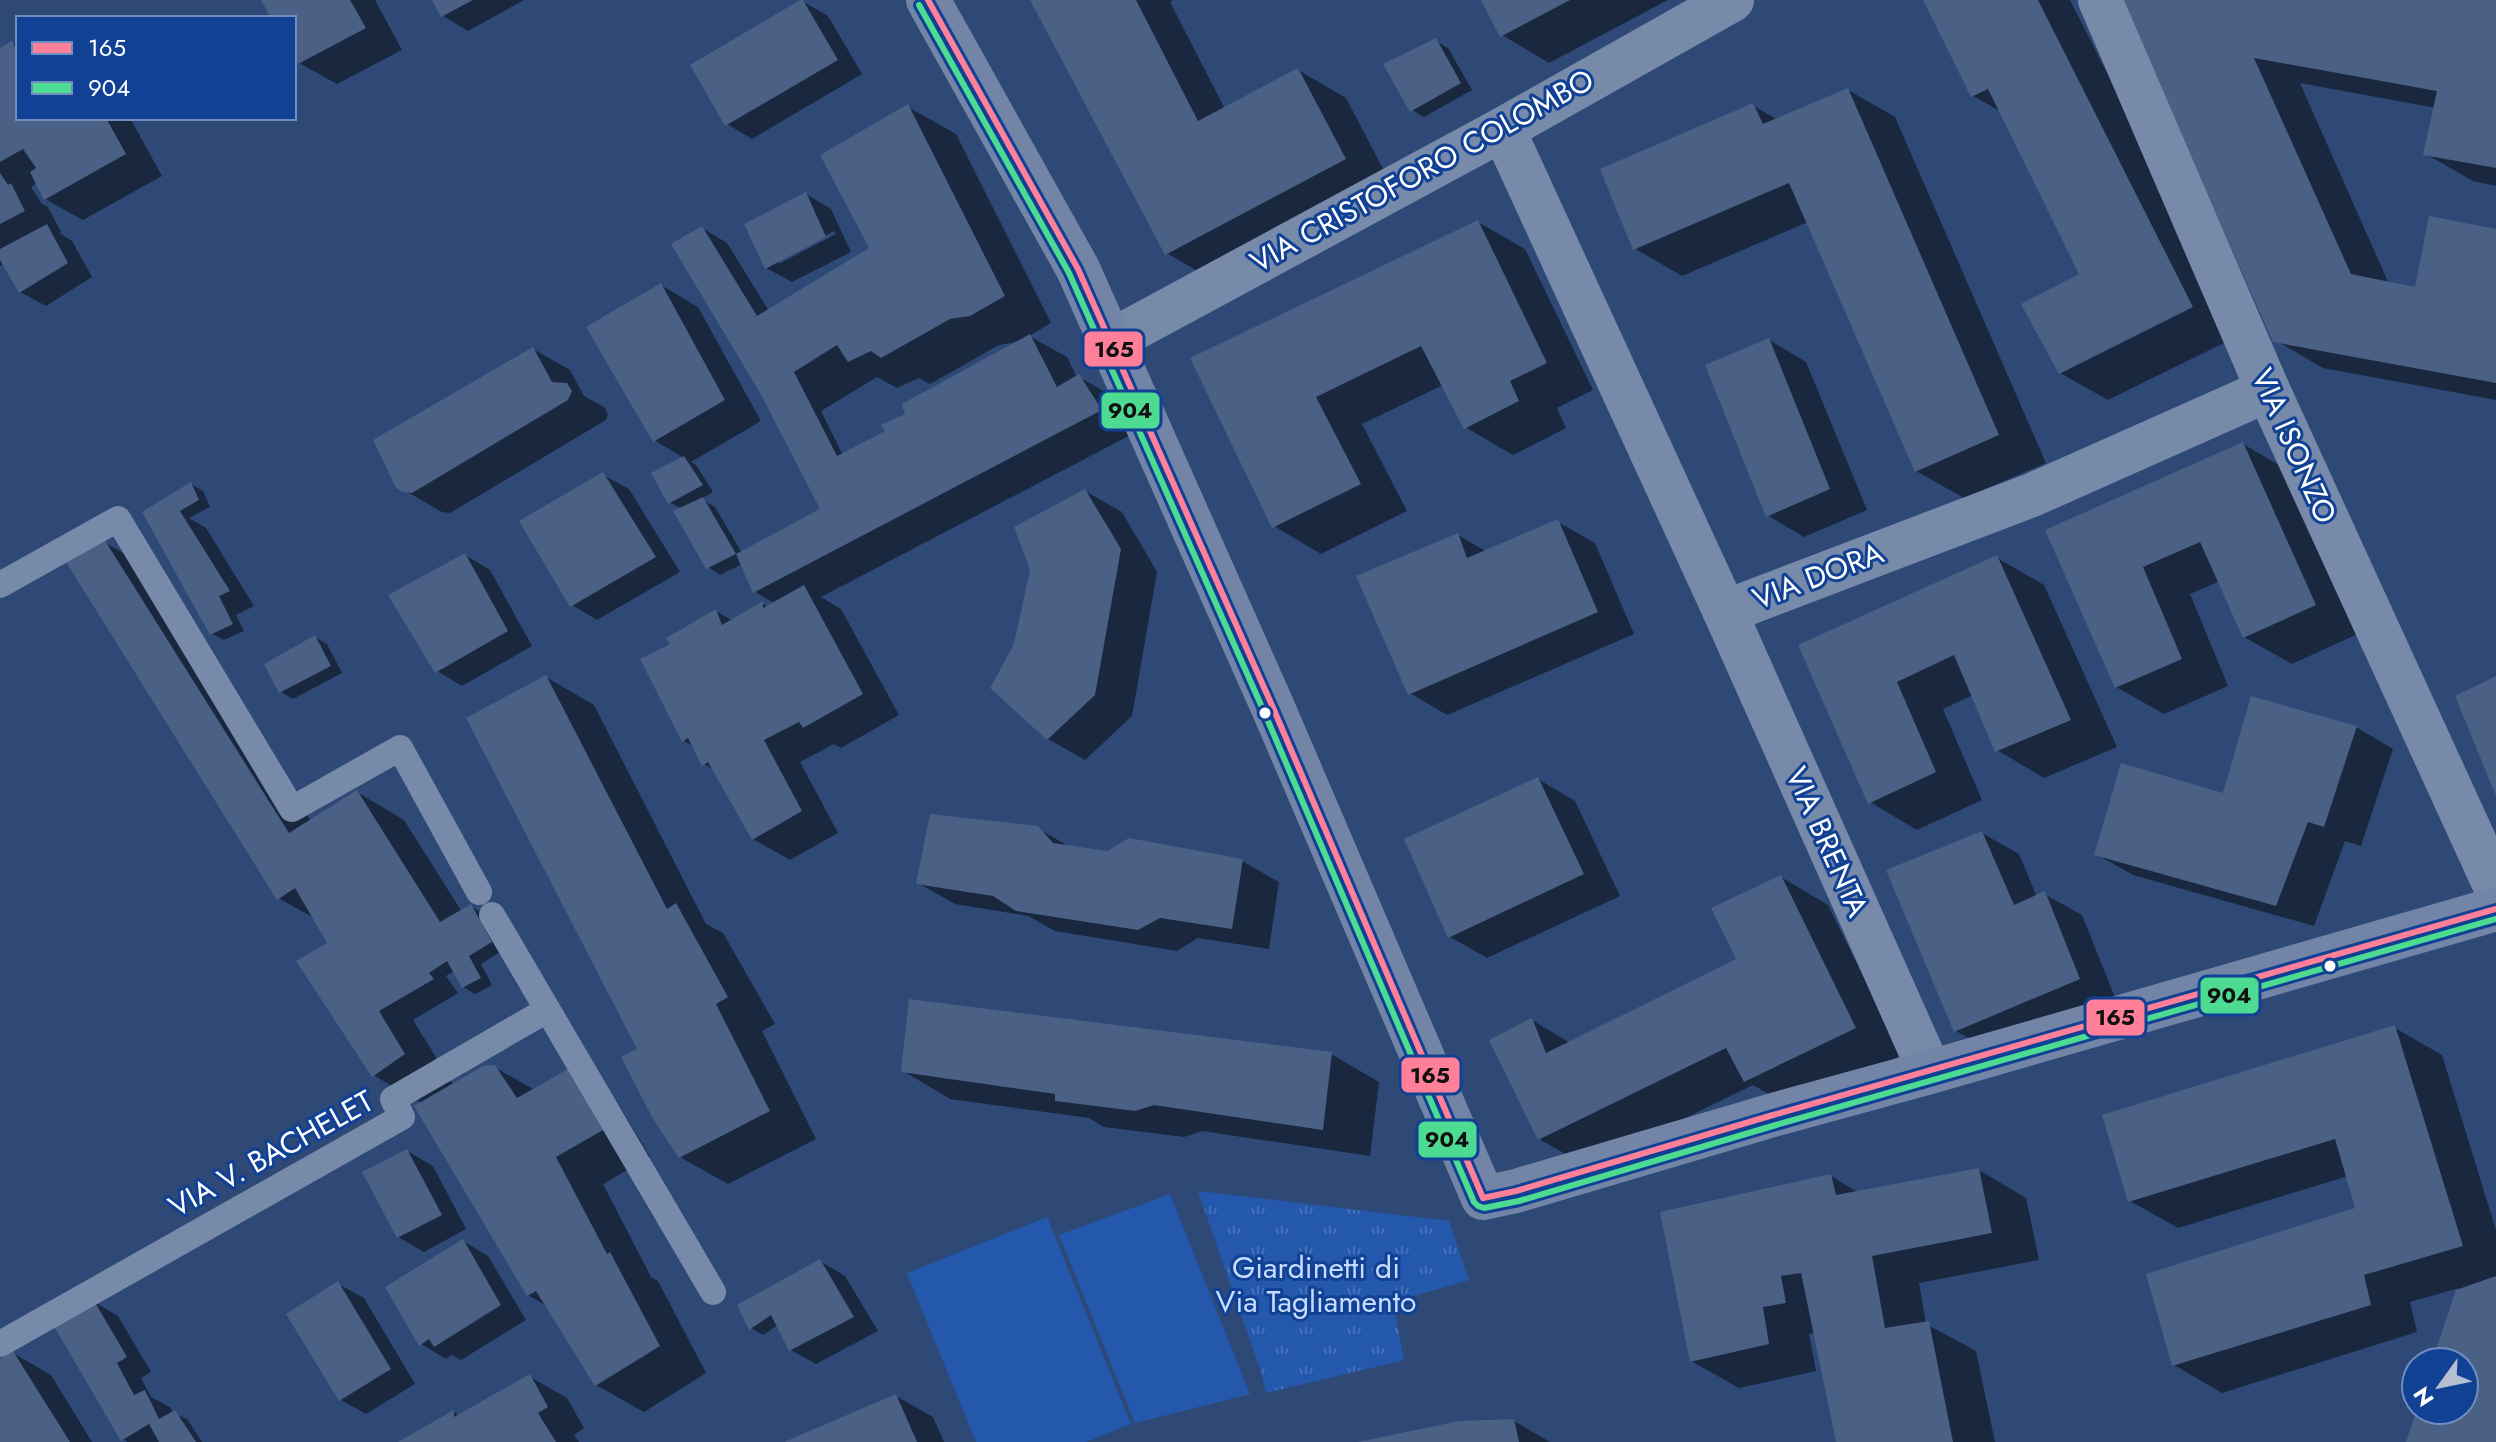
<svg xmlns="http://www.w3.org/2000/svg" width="2496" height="1442" font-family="Jost,sans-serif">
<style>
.grass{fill:url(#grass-tufts)}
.pitch{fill:#2458ad}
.shadow{fill:#0007;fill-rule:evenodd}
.building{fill:#4a6085}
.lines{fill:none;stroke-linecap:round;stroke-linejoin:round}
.lane{stroke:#778aa9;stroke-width:26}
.street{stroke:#778aa9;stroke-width:44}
.secondary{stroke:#7385a6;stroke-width:44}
.bus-1-casing{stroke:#114195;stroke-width:12}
.bus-2-casing{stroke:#114195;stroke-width:12}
.bus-1{stroke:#ff8098;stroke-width:6}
.bus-2{stroke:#4ddb92;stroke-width:6}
.bus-dot{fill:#fff;stroke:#114195;stroke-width:3}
.labels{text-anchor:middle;stroke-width:6;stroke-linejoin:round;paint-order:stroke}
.street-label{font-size:30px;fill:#fff;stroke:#114195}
.park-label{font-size:30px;fill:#c7dcfe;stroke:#114195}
.line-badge{stroke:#114195;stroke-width:3}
.pale-badge-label{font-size:22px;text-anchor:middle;font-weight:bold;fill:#111}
</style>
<defs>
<pattern id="grass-tufts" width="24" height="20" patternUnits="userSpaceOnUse" patternTransform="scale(2)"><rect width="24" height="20" fill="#2458ad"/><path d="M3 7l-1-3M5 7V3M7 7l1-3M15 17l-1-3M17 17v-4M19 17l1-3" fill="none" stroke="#4571b9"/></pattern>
</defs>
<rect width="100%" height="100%" fill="#2f4977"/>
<!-- grass -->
<polygon class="grass" points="1198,1191 1449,1221 1469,1280 1393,1302 1404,1360 1266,1393 1261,1372"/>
<!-- pitch -->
<g class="pitch">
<polygon points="1170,1194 1250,1394 1135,1423 1059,1235"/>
<polygon points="1047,1217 1131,1424 1086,1442 976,1442 907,1273"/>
</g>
<!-- shadow -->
<g class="shadow">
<polygon points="264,0 375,0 402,50 337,84 299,63 294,53 294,18 274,18"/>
<polygon points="434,0 524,0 468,31 443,16"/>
<polygon points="1032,0 1174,0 1170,2 1225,109 1298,70 1346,98 1392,186 1214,280 1166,253"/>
<polygon points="1483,0 1668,0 1549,63 1502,35"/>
<polygon points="1926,0 2070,0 2240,335 2108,400 2060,373 2082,275 2002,112 1973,96"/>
<polygon points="2124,0 2496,0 2496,186 2473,181 2426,154 2436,108 2300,83 2389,284 2417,289 2496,231 2496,400 2323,368 2275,340"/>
<polygon points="802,1 828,16 862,74 752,139 727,124"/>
<polygon points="1436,41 1448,48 1472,90 1424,117 1412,110"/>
<polygon points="12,43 18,46 18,118 130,118 162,176 83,220 45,199 37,183 31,187 42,204 48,207 61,232 59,233 72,241 92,277 46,306 20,292 4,264 0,266 0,50"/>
<polygon points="1848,90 1895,117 2046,463 1964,498 1916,471 1808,222 1682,276 1634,248 1752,105 1778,120"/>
<path d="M 908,107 L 956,134 L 1051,323 L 1029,336 L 1067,357 L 1077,378 L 1079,377 L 1116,398 L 1138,431 L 821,597 L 841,609 L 899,715 L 841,748 L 834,744 L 800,762 L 838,833 L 790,860 L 753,839 L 716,771 L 704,764 L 695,747 L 684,741 L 672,645 L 716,611 L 733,621 L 763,604 L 769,607 L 775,604 L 754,591 L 742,564 L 720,575 L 708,567 L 682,509 L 669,502 L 684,458 L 654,440 L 661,285 L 698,307 L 761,421 L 691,462 L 696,465 L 713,492 L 701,499 L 715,507 L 742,553 L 822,510 L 702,228 L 727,243 L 769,311 L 872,249 ZM 1017,342 L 907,415 L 888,432 L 843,455 L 821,411 L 877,377 L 897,388 L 919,378 L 930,384 L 999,345 Z"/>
<path d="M 806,194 L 831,209 L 851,252 L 792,282 L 766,268 ZM 834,231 L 836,234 L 779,264 L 779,260 Z"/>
<polygon points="1478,222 1525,249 1593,390 1557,408 1566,428 1513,455 1465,427 1443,385 1362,424 1407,511 1321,554 1274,526 1192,359"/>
<polygon points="1769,340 1806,362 1867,510 1804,537 1767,515"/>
<polygon points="533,349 570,370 584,396 604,407 608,414 606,420 450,513 442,512 397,486"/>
<polygon points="2243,444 2291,472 2362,632 2292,664 2244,637 2220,581 2190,594 2228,686 2164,714 2116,687 2047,531"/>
<polygon points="603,475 629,489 680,572 597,620 572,605"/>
<polygon points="191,484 203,491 210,507 189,518 206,528 254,606 236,615 244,631 224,640 211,633 153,527"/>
<polygon points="1085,491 1122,512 1157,572 1132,716 1085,760 1048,739 1016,645"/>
<polygon points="1558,522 1595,543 1634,634 1447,715 1410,693 1458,535 1487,552"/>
<polygon points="104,542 151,569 311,821 357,792 404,820 462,912 471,906 483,914 503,950 481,964 492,985 475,994 463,987 454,971 446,976 458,993 413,1020 453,1085 494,1067 535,1090 568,1071 615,1099 650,1157 603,1184 651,1277 658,1281 706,1373 644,1412 596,1385 547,1306 528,1295 422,1103 373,1075 330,944 316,919 278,898"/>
<polygon points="465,555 490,570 532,646 462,686 437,671"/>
<polygon points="1997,558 2044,585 2117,747 2044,778 1997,750 1973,695 1943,709 1982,800 1917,830 1870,802 1801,646"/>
<polygon points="315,637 327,644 342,673 293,699 281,692"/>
<polygon points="546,677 594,705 706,924 723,933 775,1024 762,1031 816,1139 728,1184 680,1157 640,1050"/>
<polygon points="2356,727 2393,749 2361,846 2345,841 2314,926 2133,875 2096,854 2224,795"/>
<polygon points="1538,779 1575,801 1620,896 1487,958 1450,937"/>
<polygon points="1037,828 1070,847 1107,853 1242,861 1279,882 1269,949 1198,938 1177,951 1055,931 1028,916 955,904 918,883"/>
<polygon points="1982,833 2019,854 2037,897 2044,894 2082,915 2116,1000 1993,1052 1956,1031"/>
<polygon points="1781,877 1828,905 1902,1055 1793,1108 1753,1085 1587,1166 1539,1139 1532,1020 1570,1043 1739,960"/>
<polygon points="2395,1028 2442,1055 2496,1230 2496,1442 2408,1442 2419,1410 2464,1410 2464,1362 2435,1362 2459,1288 2410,1302 2417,1332 2222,1393 2174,1365 2358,1210 2348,1176 2178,1228 2130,1201"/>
<polygon points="1331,1054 1379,1082 1370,1156 1202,1131 1184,1137 1104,1127 1089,1118 950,1099 903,1071"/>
<polygon points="407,1151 433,1166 466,1229 424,1252 398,1237"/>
<polygon points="1979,1170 2026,1198 2039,1260 1919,1283 1926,1324 1976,1351 1995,1442 1838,1442 1815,1333 1809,1334 1816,1371 1739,1388 1691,1361 1831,1176 1859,1193"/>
<polygon points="463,1241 488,1256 526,1320 461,1360 452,1355 446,1359 421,1344"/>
<polygon points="820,1261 845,1276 878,1331 816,1364 791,1350 778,1325 763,1335 751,1328"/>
<polygon points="338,1284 364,1298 415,1384 366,1414 341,1400"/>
<polygon points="93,1301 118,1316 151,1372 141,1378 151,1397 170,1407 173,1413 187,1419 202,1442 128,1442 123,1439"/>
<polygon points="13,1353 51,1375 92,1442 0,1442 0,1362"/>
<polygon points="530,1377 567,1398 584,1428 574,1435 579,1442 402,1442 454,1412 459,1416"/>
<polygon points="896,1396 933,1417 944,1442 789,1442"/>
<polygon points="1514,1421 1550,1442 1361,1442"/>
</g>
<!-- building -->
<g class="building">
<polygon points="261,0 350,0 366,28 298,64 294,57 294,18 271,18"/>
<polygon points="432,0 473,0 441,17"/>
<polygon points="800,0 803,0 838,60 725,126 690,65"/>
<polygon points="1030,0 1136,0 1198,121 1298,68 1346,159 1165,255"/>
<polygon points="1481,0 1570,0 1500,37"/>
<polygon points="1923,0 2038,0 2193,307 2059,374 2021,304 2079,274 1988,89 1971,97"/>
<polygon points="2121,0 2496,0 2496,168 2423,155 2437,91 2254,58 2351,274 2415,287 2429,216 2496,229 2496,383 2273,342"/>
<polygon points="1436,38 1461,83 1410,112 1383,64"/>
<polygon points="12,41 18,53 18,118 106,118 126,154 44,200 30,172 36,168 23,149 0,162 0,48"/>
<polygon points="1848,88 1999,435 1915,472 1789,183 1633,250 1600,169 1753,103 1763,124"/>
<polygon points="908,104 1005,296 970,316 950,319 881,358 871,351 848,362 837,345 794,372 837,456 885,431 881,425 905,414 902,404 1030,334 1057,387 1079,374 1102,410 753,593 736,554 820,509 760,393 671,244 702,226 757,316 869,248 820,155"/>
<polygon points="0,173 8,185 11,183 25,211 0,224"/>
<polygon points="806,192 826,237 765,269 744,224"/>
<polygon points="1478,220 1547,363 1510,381 1519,401 1464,429 1421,346 1316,397 1361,484 1272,528 1190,358"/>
<polygon points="47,224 68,263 19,293 0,260 0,249"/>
<polygon points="661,283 725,400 653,442 586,327"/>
<polygon points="1769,338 1830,489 1766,517 1705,365"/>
<polygon points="533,347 552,382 567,383 572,391 568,400 412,493 403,492 396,488 373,440"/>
<polygon points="2243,442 2316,605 2243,638 2200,542 2143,567 2182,659 2115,688 2045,530"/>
<polygon points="684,456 703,485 668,504 651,473"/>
<polygon points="603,472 656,557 570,607 519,521"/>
<polygon points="191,482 199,500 180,511 230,591 219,596 233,624 210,635 142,512"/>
<polygon points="1085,489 1121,549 1095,695 1047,740 990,688 1014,644 1030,570 1014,527"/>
<polygon points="703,497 736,554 706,569 673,511"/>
<polygon points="1558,519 1598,612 1408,695 1356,576 1458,533 1467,558"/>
<polygon points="104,539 289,833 357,790 440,922 471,904 492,942 469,956 481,978 462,988 447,961 429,973 434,979 379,1011 405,1054 372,1077 296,961 327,943 295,888 277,900 66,562"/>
<polygon points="465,553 508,631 435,673 388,595"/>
<polygon points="1997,555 2071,720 1995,752 1954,655 1897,682 1936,772 1868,804 1798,645"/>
<polygon points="804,585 863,694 803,728 799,722 764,740 802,811 752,840 708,762 702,766 688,738 682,742 640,659 670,644 666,638 716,609 722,625 763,601 763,608"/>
<polygon points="315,635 331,666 279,693 264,664"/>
<polygon points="546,675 667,909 676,903 728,997 716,1004 770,1111 679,1158 653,1119 621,1057 637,1049 466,718"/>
<polygon points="2496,676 2496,796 2455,696"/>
<polygon points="2251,696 2357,726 2324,827 2308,822 2276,906 2094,855 2121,763 2223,793"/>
<polygon points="1538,777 1584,874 1448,938 1404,839"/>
<polygon points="930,814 1038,826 1053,843 1107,851 1129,838 1243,859 1232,929 1160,918 1138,930 1016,911 993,896 916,884"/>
<polygon points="1982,831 2014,905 2045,891 2080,979 1954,1032 1886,870"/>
<polygon points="1781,875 1856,1028 1744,1082 1726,1048 1538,1140 1489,1040 1532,1018 1546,1053 1736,959 1711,908"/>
<polygon points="909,999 1332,1052 1323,1130 1154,1105 1135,1111 1055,1101 1055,1094 901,1072"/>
<polygon points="2395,1025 2463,1246 2364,1275 2371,1305 2172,1366 2146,1274 2355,1208 2335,1139 2128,1202 2102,1115"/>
<polygon points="495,1065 517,1098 568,1069 603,1130 556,1157 607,1254 610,1252 660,1346 595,1386 536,1291 527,1296 414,1106 483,1066"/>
<polygon points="407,1149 442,1215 397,1238 362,1172"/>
<polygon points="1979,1168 1992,1233 1872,1256 1885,1328 1929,1321 1953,1442 1836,1442 1801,1273 1781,1276 1786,1303 1763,1307 1769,1344 1690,1362 1660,1212 1831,1174 1836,1195"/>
<polygon points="463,1239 501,1305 434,1347 429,1339 419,1346 385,1287"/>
<polygon points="820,1259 854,1317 789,1351 771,1315 749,1330 737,1305"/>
<polygon points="2496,1276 2496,1442 2406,1442 2417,1410 2464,1410 2464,1362 2432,1362 2456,1290"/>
<polygon points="338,1281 391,1369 339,1401 286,1314"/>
<polygon points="93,1299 127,1357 117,1363 134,1395 145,1390 159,1419 175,1410 196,1442 159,1442 149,1424 121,1441 51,1321"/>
<polygon points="13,1351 70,1442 0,1442 0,1359"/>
<polygon points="530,1374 548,1407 538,1413 556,1442 398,1442 454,1410 454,1417"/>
<polygon points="896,1394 917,1442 784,1442"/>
<polygon points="1514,1419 1519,1442 1358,1442 1459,1421"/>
</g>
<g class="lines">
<!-- lane -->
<g class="lane">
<polyline points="0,585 118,519 292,809 400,748 479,892"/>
<polyline points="492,915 713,1292"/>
<polyline points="0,1344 402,1117 393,1099 547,1010"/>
</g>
<!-- street -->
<g class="street">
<polyline points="2100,0 2268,390 2496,888"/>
<polyline points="1503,129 1725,612 2032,495 2268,390"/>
<polyline points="1111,341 1503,129 1732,0"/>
<polyline points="1725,612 1930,1072"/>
</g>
<!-- secondary -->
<polyline class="secondary" points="928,0 1078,269 1274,710 1483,1198 1516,1191 1773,1115 1930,1072 2496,909"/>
<defs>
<polyline id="bus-1" points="928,0 1078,269 1274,710 1483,1198 1516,1191 1773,1115 2496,909"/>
<polyline id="bus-2" points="919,5 1069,273 1265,714 1474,1202 1478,1206 1484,1208 1519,1201 1776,1125 2496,919"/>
</defs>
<!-- bus-1 casing -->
<use href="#bus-1" class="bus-1-casing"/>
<!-- bus-2 casing -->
<use href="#bus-2" class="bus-2-casing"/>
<!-- bus-1 -->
<use href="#bus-1" class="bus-1"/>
<!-- bus-2 -->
<use href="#bus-2" class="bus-2"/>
</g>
<!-- markers -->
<g class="bus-dot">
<circle cx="1265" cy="713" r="7"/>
<circle cx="2330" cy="966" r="7"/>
</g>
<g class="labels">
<!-- street labels -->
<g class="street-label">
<text transform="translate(1422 171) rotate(-29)" y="10">VIA CRISTOFORO COLOMBO</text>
<text transform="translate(2294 446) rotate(66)" y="10">VIA ISONZO</text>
<text transform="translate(1818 576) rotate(-21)" y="10">VIA DORA</text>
<text transform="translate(1827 842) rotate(66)" y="10">VIA BRENTA</text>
<text transform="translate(271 1154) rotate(-29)" y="10">VIA V. BACHELET</text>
</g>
<!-- park labels -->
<g class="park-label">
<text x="1316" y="1278">Giardinetti di<tspan x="1316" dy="34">Via Tagliamento</tspan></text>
</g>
</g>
<g class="line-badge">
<rect x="1083" y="330" width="61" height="38" rx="8" fill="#ff8098"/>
<rect x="1100" y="391" width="61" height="39" rx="8" fill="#4ddb92"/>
<rect x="2199" y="976" width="61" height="39" rx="8" fill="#4ddb92"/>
<rect x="2085" y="998" width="61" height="39" rx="8" fill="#ff8098"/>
<rect x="1400" y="1056" width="61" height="38" rx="8" fill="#ff8098"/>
<rect x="1417" y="1120" width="61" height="39" rx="8" fill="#4ddb92"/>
</g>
<g class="pale-badge-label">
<text x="1114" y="357">165</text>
<text x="1130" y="418">904</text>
<text x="2229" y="1003">904</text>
<text x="2115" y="1025">165</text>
<text x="1430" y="1083">165</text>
<text x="1447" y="1147">904</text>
</g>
<!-- legend -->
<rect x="16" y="16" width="280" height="104" fill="#114195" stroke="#708dbf" stroke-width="2"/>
<rect x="32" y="42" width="40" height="12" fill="#ff8098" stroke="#708dbf" stroke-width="2"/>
<text x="88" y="56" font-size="24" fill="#ffffff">165</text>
<rect x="32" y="82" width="40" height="12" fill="#4ddb92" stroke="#708dbf" stroke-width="2"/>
<text x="88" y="96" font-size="24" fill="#ffffff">904</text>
<!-- north arrow -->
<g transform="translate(2440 1386) rotate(237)"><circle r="38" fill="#114195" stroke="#708dbf" stroke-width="2"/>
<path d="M0-6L14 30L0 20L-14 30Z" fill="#b6bfcf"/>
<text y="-12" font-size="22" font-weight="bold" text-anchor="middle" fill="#ffffff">N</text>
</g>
</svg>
